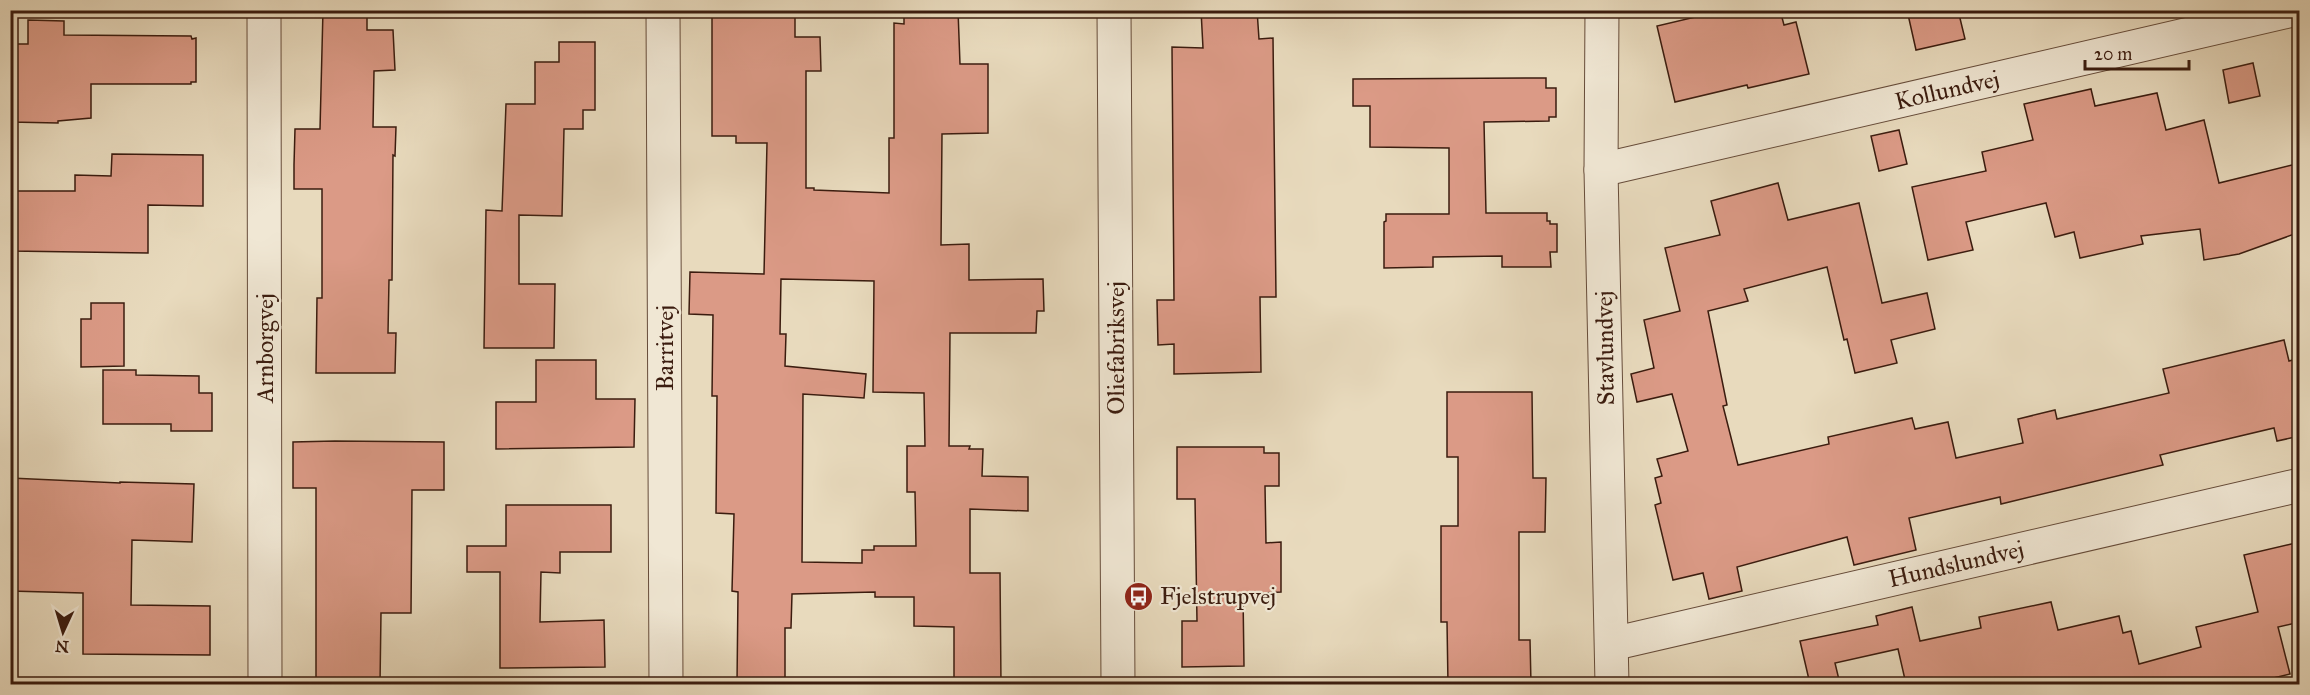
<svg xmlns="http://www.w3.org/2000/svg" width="2310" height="695" font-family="'IM FELL Great Primer',serif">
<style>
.building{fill:#db9a86;stroke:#3b1c0f;stroke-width:1.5;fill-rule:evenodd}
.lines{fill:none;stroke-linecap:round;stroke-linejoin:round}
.minor-casing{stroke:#664c3a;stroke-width:35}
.tertiary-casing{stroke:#664c3a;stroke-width:35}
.minor{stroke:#f0e7d4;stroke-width:33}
.tertiary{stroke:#f0e7d4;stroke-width:33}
.labels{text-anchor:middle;stroke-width:4.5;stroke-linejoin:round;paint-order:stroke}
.street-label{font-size:24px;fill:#3b1c0f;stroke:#f0e7d4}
.poi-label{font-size:24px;fill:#3b1c0f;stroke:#f0e7d4;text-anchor:start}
</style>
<rect width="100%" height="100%" fill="#e8dabd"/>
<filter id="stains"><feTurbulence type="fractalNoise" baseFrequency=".00333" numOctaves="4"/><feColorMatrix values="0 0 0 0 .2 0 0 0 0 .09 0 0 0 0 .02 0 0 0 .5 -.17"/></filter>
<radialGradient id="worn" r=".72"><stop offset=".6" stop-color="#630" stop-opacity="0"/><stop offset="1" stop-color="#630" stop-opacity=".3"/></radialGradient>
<!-- building -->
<g class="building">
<polygon points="323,10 367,10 367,30 393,30 395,70 374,71 373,127 396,127 395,156 393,155 392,280 389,280 388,333 396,333 395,373 316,373 317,298 322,298 322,189 294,189 294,165 295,129 320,129"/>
<path d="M 712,10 L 795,10 L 795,37 L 820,37 L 821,71 L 806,71 L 806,188 L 814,188 L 814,190 L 889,193 L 889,138 L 894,138 L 894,23 L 904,24 L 904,10 L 958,10 L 960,64 L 988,64 L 988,133 L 942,134 L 941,245 L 969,244 L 969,280 L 1043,279 L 1044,311 L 1037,311 L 1036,333 L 950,333 L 949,446 L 970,446 L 969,449 L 983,449 L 982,476 L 1028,477 L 1028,511 L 970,509 L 970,573 L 1000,573 L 1001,684 L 954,684 L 954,627 L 914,626 L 914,597 L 875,597 L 875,592 L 792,594 L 791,628 L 785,628 L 785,684 L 737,684 L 738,592 L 732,591 L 734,514 L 716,513 L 717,396 L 712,396 L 713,315 L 689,314 L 690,272 L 764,274 L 767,143 L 736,143 L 736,136 L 712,136 ZM 781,279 L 874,281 L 873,392 L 924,393 L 925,446 L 907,446 L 907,492 L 915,492 L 916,546 L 874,546 L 874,550 L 862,550 L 862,563 L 802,562 L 803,394 L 864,398 L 866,374 L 785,366 L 786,334 L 780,334 Z"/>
<polygon points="1201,10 1257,10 1259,39 1273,38 1276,297 1260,297 1261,372 1174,374 1174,344 1158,345 1157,300 1174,300 1172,47 1203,48"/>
<polygon points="1725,10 1780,10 1784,25 1796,22 1809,74 1748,88 1747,85 1675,102 1657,26"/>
<polygon points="1907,10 1958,10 1965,39 1916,50"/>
<polygon points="28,20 64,21 64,35 191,36 192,39 196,38 196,82 191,82 191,84 91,84 91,118 58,121 58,123 10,122 10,44 28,44"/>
<polygon points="559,42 595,42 595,110 583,110 583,129 564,129 562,216 519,215 519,284 555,284 554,348 484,348 486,210 502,211 506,104 535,104 535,62 559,62"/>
<polygon points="2253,63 2260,96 2229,103 2223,70"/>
<polygon points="1546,78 1546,88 1556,88 1556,117 1549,117 1549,121 1484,122 1486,213 1547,213 1547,221 1550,221 1550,224 1557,224 1557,252 1550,252 1551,267 1502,267 1502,256 1433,257 1433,267 1384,268 1384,222 1386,221 1386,214 1449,214 1449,148 1370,147 1370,106 1353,106 1353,79"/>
<polygon points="2091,89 2095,106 2157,93 2166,130 2204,120 2219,183 2300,163 2300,232 2239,254 2204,260 2200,229 2141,236 2143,244 2080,258 2074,232 2055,237 2046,203 1966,222 1973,250 1928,260 1912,187 1986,171 1982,152 2033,140 2024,104"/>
<polygon points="1899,130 1907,164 1879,171 1871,136"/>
<polygon points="112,154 203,155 203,206 148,205 148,253 10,251 10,191 75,191 75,175 111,176"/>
<polygon points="1778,183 1788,220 1859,203 1882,303 1927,293 1935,329 1891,340 1897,363 1855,373 1847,339 1844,340 1827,267 1744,289 1748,301 1708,311 1727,405 1723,406 1738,465 1829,444 1828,437 1912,418 1915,429 1948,422 1956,458 2023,443 2018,419 2055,410 2057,419 2169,393 2163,369 2284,340 2289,361 2300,358 2300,436 2277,441 2274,428 2160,455 2163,465 2001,504 2000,497 1909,518 1916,550 1854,565 1847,537 1737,567 1742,591 1709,599 1703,573 1673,580 1655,505 1661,503 1655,478 1662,476 1657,459 1688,451 1672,394 1637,402 1631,374 1654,368 1644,320 1680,311 1665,248 1720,235 1711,201"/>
<polygon points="91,303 124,303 124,366 81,367 81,319 91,319"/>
<polygon points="536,360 596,360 596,399 635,399 634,447 496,449 496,402 536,402"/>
<polygon points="103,370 136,370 136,375 199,376 199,393 212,393 212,431 171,431 171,424 103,424"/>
<polygon points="1447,392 1532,392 1533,478 1546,478 1545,532 1519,532 1519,640 1530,640 1531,684 1448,684 1447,622 1441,622 1441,526 1458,526 1458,457 1447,457"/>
<polygon points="335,441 444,442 444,490 412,490 411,613 381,613 380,684 316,684 316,488 293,488 293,442"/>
<polygon points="1177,447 1264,447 1264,453 1279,453 1279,486 1265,486 1266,543 1281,542 1281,592 1243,594 1244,666 1182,667 1182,621 1197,621 1195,499 1177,499"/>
<polygon points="10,478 120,483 120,482 194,484 192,542 132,540 131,605 210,606 210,655 83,654 83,593 10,591"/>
<polygon points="506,505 611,505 611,552 560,552 560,573 541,572 540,622 604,620 605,667 500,668 500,572 467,572 467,546 506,546"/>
<polygon points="2300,542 2300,622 2278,627 2290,674 2248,684 1906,684 1898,649 1835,663 1840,684 1810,684 1800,641 1878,625 1876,616 1912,607 1920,641 1981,628 1979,617 2051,602 2058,630 2119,616 2123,633 2131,631 2139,664 2201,647 2196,627 2258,612 2244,555"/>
</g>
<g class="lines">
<defs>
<g id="minor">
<polyline points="264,10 265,684"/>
<polyline points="663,10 666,684"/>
<polyline points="1602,10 1601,170 1612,684"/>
<polyline points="1601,170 2293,10"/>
<polyline points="1612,644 2300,485"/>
</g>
<polyline id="tertiary" points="1114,10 1118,684"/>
</defs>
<!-- minor casing -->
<use href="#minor" class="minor-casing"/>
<!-- tertiary casing -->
<use href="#tertiary" class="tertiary-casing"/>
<!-- minor -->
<use href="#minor" class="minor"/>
<!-- tertiary -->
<use href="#tertiary" class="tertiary"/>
</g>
<!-- icons -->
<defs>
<symbol id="bus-disc" viewBox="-11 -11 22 22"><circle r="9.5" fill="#8f2418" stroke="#f0e7d4"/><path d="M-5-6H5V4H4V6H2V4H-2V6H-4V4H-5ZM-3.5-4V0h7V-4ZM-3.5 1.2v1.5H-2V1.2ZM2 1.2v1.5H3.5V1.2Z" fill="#fff"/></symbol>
</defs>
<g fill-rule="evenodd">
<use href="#bus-disc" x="1122" y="580" width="33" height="33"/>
</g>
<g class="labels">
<!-- street labels -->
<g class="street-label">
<text transform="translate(1947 90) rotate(-13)" y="8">Kollundvej</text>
<text transform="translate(265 348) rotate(-90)" y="8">Arnborgvej</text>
<text transform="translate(665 348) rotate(-90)" y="8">Barritvej</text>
<text transform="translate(1116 348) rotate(-90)" y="8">Oliefabriksvej</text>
<text transform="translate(1605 348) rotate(-91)" y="8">Stavlundvej</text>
<text transform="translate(1956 564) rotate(-13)" y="8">Hundslundvej</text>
</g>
<!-- poi labels -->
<g class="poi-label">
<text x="1160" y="604">Fjelstrupvej</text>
</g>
</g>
<!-- margin -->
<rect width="2310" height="695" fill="none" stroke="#e8dabd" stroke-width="36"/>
<rect x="12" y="12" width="2286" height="671" fill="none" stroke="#3b1c0f" stroke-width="3"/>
<rect x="18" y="18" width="2274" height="659" fill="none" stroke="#3b1c0f" stroke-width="1.5"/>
<!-- north arrow -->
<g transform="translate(63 632) rotate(184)" stroke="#f0e7d4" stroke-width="4.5" paint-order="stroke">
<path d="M0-4.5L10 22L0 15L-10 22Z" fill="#3b1c0f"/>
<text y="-9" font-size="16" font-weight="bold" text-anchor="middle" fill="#3b1c0f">N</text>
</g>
<!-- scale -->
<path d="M2085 60v9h104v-9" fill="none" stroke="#3b1c0f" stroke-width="3"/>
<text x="2094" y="60" font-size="18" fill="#3b1c0f" stroke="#f0e7d4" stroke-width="4.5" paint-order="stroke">20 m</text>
<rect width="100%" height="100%" filter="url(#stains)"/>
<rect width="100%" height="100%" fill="url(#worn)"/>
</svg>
